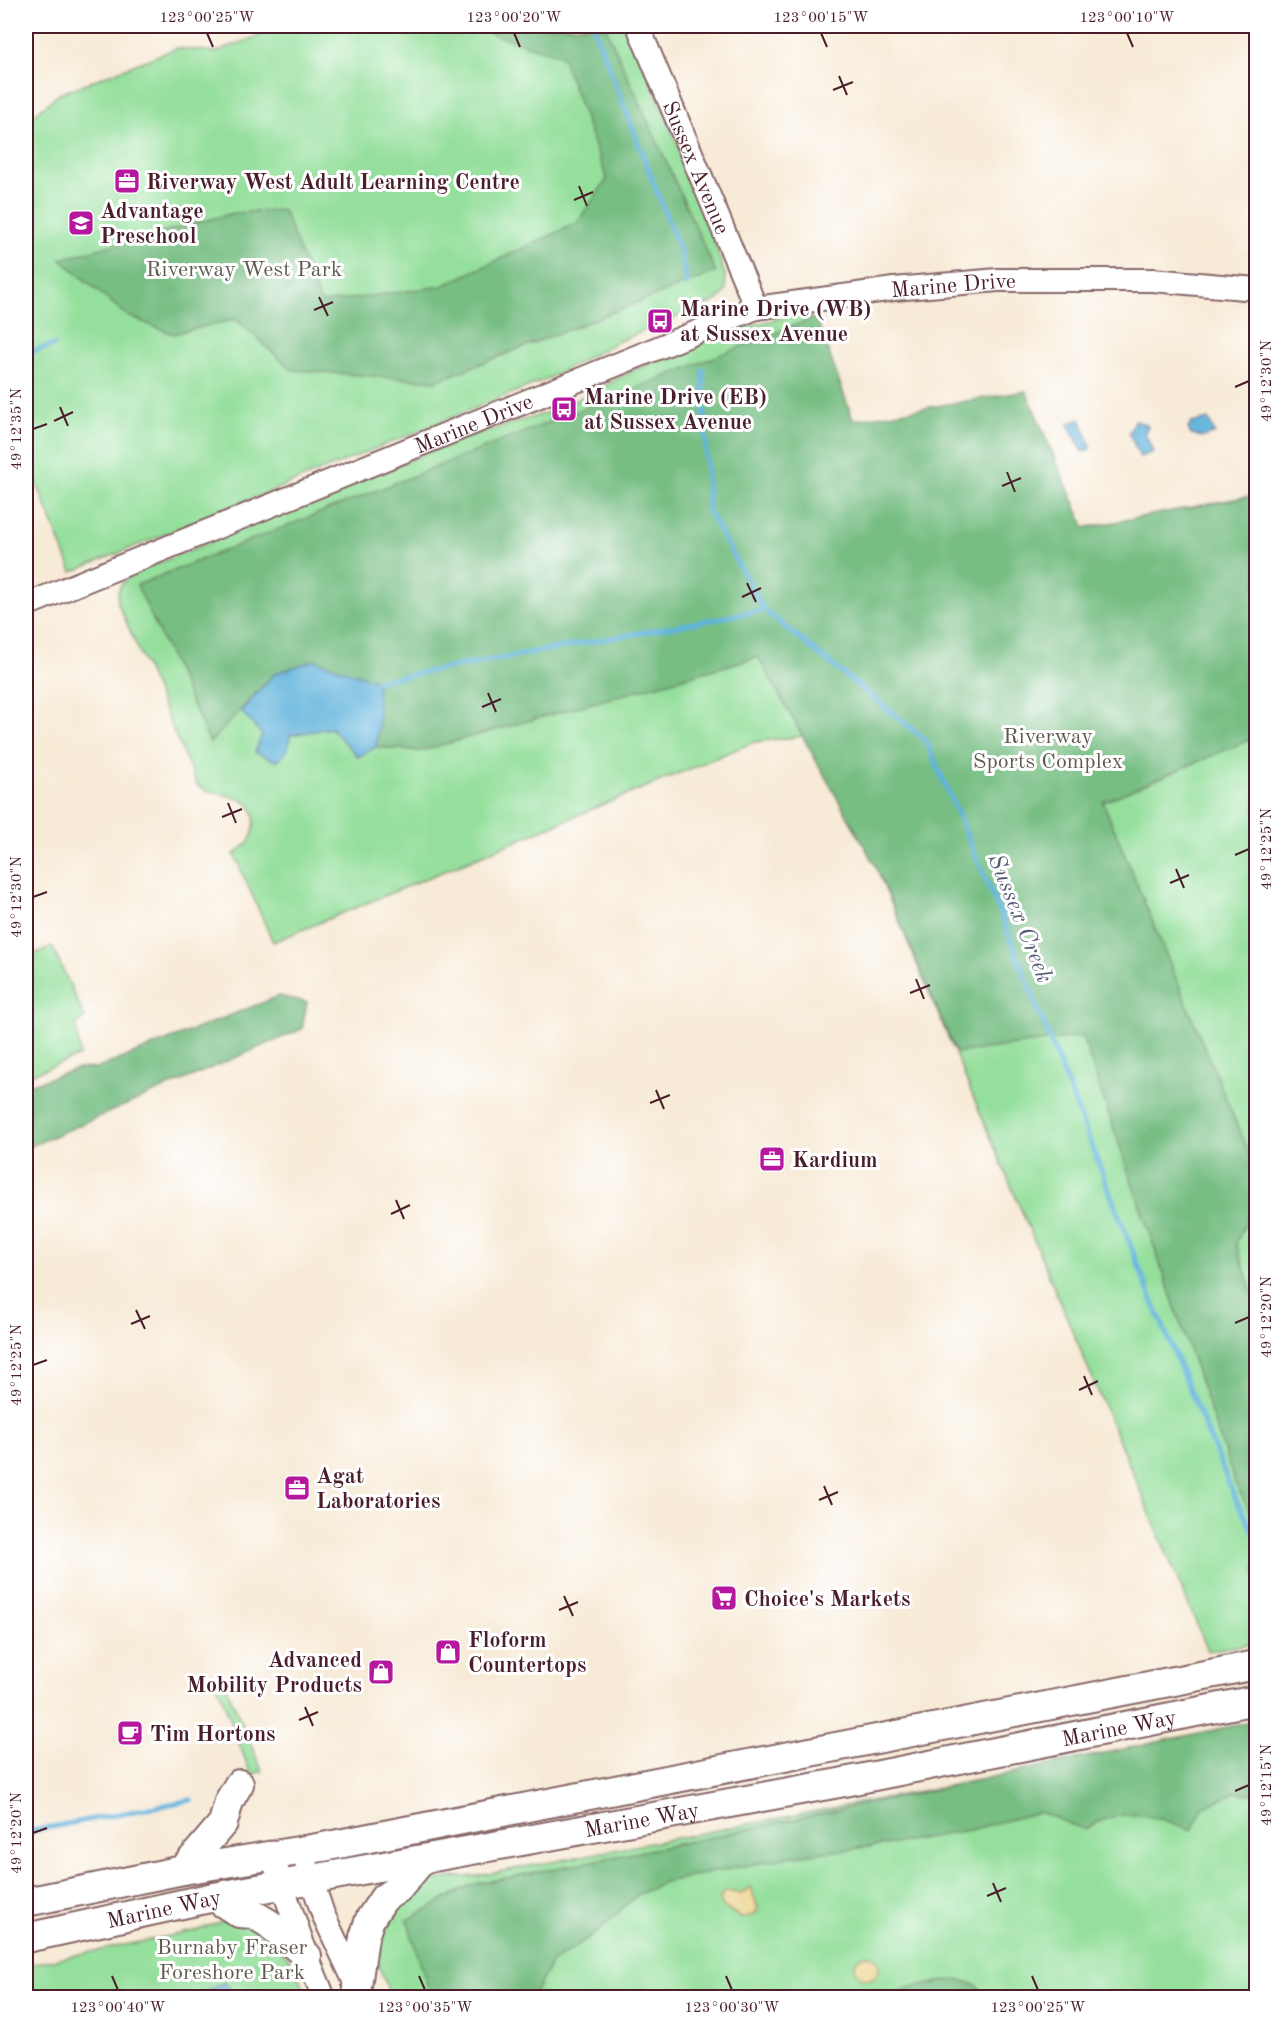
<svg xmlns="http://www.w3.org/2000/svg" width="1282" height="2023" font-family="'Old Standard TT',serif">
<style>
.green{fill:#94df9b;stroke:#6f7f63;stroke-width:1.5}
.forest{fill:#77be83;stroke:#606e57;stroke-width:1.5}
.sand{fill:#eeda9e;stroke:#9c7c64;stroke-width:1.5}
.water{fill:#60b3dc;stroke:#556984;stroke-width:1.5}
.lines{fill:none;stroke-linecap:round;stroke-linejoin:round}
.stream{stroke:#60b3dc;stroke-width:5}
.tertiary-casing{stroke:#876667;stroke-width:26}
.primary-casing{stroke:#876667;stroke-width:32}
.tertiary{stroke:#fff;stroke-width:22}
.primary{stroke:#fff;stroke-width:28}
.ticks{fill:none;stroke:#4a1f2b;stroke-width:2}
.labels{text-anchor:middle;stroke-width:6;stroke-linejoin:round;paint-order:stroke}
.street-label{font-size:22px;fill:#4a1f2b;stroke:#fff}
.poi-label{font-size:22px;font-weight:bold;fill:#4a1f2b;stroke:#fff;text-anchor:start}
.park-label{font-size:22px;fill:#60594d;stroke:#fff}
.water-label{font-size:24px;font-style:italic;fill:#535a72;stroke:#fff}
.neatline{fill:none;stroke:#4a1f2b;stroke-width:2}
.ticks-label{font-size:15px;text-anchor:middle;fill:#4a1f2b}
</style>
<rect width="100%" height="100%" fill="#fff"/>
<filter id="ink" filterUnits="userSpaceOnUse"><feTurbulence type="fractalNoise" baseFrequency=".0167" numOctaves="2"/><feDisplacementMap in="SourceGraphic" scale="12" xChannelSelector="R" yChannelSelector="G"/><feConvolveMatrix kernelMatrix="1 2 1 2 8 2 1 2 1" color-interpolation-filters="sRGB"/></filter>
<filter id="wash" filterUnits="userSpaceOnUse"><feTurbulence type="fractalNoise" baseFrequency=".008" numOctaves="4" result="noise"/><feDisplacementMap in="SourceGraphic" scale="24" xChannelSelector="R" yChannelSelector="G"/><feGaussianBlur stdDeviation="1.35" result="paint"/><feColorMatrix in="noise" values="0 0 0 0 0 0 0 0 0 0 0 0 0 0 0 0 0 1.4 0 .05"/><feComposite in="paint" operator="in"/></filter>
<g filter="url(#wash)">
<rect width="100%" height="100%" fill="#f7ead6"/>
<!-- green -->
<g class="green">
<polygon points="285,26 627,26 701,200 725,275 726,291 718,300 619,341 549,378 72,572 26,456 26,121 59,94 177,48 216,52"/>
<path d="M 807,311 L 912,561 L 1256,495 L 1256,1643 L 1208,1651 L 876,867 L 804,736 L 754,742 L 273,942 L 234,854 C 245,848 252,840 254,828 C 260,787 215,801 197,785 L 118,603 C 116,589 122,581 134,573 L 463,438 L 560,409 L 636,369 L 734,330 Z"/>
<polygon points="52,946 85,1018 76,1024 80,1056 26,1076 26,980 30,956"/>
<polygon points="224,1681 262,1771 251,1775 217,1684"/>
<polygon points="1256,1727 1256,1997 391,1998 374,1953 378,1922 413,1888 444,1878 478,1876"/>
<polygon points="227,1919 253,1924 290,1959 309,1997 26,1998 26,1965 199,1930"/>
</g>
<!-- forest -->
<g class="forest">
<polygon points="467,26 605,26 716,272 436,381 292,370 236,319 173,334 128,316 60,259 234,213 283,210 321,303 442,286 577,223 607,179 562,56"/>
<polygon points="816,317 853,420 1026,391 1085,528 1256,495 1256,737 1103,802 1256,1171 1256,1202 1236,1243 1256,1305 1256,1523 1235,1483 1082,1036 956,1053 876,867 758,657 420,751 376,747 379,725 274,674 210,743 137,585"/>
<polygon points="279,996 307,1002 302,1029 26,1148 26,1086 77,1069 98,1068"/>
<path d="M 1256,1721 L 1256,1795 L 1235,1792 L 1203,1808 L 1192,1830 C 1156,1816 1119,1804 1086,1830 L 1039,1812 L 969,1830 L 885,1845 L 793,1856 L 665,1882 L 637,1895 L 599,1931 L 552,1962 L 533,1997 L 431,1997 L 407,1920 L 471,1885 L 668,1846 Z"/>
<polygon points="958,1979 976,1985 989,1997 881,1997 915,1986"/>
</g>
<!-- sand -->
<g class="sand">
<path d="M 751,1887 L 758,1909 L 754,1915 L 742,1918 L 722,1906 L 720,1898 C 724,1888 731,1891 740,1894 Z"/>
<circle cx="867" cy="1967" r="12"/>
</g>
<!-- water -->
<g class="water">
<polygon points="1080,419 1091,446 1090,449 1083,452 1068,424"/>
<polygon points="1208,419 1215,433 1204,437 1191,435 1188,428 1192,423"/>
<polygon points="1135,420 1148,426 1145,433 1153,452 1140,457 1129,433"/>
<path d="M 314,660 L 377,681 L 379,725 L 376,747 L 358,757 L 331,728 L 290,735 C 289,747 287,756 275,761 L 255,752 L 262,735 L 241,711 L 274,674 Z"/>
<polygon points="224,1982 238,1997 196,1997"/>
</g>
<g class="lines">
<!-- stream -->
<g class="stream">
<polyline points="593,26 681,254 687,285"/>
<polyline points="26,353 54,345"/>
<polyline points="703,370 708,511 764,610 926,740 1002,917 1150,1295 1234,1496 1256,1537"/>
<polyline points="377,681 764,610"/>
<polyline points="26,1832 191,1800"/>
</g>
</g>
</g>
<g filter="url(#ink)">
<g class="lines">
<defs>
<g id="tertiary">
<path id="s1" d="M 638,26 L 756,308"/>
<path id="s2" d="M 26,605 L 756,308 L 894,289 L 998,280 L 1152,280 L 1256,289"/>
<polyline points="302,1851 323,1914 359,1991"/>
<polyline points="272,1856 307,1956 324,1998"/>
</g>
<g id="primary">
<polyline points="183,1870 223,1823 229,1801 239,1784"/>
<polyline points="214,1897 239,1913 253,1914 268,1923 307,1956"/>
<polyline points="26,1902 183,1870 323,1847 1256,1665"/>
<path id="s3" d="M 26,1938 L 214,1897 L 839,1783 L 1256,1700"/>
<polyline points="357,1986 364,1937 370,1919 384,1898 399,1888 421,1861"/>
</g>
</defs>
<!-- tertiary casing -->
<use href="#tertiary" class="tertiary-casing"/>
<!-- primary casing -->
<use href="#primary" class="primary-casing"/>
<!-- tertiary -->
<use href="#tertiary" class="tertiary"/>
<!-- primary -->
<use href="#primary" class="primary"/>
</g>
</g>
<!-- ticks -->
<path class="ticks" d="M 207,33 L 213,47M 514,33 L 520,47M 821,33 L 827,47M 1127,33 L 1133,47M 839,76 L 847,95M 833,90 L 853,82M 579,186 L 587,206M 574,200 L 593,192M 319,297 L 328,316M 314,310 L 333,302M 1235,387 L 1249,381M 60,407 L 68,426M 54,421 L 73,412M 33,429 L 47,424M 1007,472 L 1015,492M 1002,486 L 1021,478M 747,583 L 756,602M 742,597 L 761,588M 488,693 L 496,712M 482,707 L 501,699M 228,803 L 236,823M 222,817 L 242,809M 1235,855 L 1249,849M 1176,869 L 1184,888M 1170,883 L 1189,875M 33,897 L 47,892M 916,979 L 924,999M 910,993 L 930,985M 656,1090 L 664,1109M 650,1103 L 670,1095M 396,1200 L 404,1219M 391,1214 L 410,1205M 136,1310 L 145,1329M 1235,1323 L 1249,1317M 131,1324 L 150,1316M 33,1365 L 47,1360M 1084,1376 L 1092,1395M 1079,1390 L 1098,1381M 824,1486 L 832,1505M 819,1500 L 838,1492M 564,1596 L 573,1616M 559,1610 L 578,1602M 305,1707 L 313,1726M 299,1720 L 318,1712M 1235,1791 L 1249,1785M 33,1833 L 47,1828M 993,1883 L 1001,1902M 987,1896 L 1006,1888M 112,1976 L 118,1990M 419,1976 L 425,1990M 726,1976 L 732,1990M 1032,1976 L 1038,1990"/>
<!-- icons -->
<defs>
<symbol id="office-square" viewBox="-11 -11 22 22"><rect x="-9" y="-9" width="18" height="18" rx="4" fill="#b5179e" stroke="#fff"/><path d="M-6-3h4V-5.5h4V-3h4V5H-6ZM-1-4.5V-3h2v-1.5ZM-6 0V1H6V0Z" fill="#fff"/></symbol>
<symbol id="school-square" viewBox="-11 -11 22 22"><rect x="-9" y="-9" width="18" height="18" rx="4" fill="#b5179e" stroke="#fff"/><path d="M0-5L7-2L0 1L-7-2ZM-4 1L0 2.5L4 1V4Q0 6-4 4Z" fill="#fff"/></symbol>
<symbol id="bus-square" viewBox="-11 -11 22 22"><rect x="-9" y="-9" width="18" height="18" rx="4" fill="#b5179e" stroke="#fff"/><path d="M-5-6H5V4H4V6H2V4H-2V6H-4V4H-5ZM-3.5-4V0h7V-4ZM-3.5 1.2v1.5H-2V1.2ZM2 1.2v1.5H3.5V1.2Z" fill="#fff"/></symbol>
<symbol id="supermarket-square" viewBox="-11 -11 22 22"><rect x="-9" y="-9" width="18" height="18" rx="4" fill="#b5179e" stroke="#fff"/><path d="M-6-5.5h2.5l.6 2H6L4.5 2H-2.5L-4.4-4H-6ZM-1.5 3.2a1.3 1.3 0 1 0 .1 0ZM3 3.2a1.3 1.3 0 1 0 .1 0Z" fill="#fff"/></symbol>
<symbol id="shop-square" viewBox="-11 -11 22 22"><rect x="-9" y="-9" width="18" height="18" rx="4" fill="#b5179e" stroke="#fff"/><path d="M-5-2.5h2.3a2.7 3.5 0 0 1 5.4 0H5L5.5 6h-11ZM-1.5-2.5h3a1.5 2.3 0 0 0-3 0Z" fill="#fff"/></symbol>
<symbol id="cafe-square" viewBox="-11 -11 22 22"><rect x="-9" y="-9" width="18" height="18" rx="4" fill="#b5179e" stroke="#fff"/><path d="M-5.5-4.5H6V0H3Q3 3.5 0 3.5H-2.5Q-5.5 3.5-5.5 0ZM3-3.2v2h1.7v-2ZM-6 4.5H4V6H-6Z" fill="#fff"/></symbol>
</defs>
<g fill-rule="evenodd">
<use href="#office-square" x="112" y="166" width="30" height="30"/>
<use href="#school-square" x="66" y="208" width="30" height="30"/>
<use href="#bus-square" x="645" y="306" width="30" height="30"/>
<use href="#bus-square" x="549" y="394" width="30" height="30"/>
<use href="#office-square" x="757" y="1144" width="30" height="30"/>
<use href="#office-square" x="282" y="1473" width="30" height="30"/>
<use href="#supermarket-square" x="709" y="1583" width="30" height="30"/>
<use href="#shop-square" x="433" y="1637" width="30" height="30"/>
<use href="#shop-square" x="366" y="1657" width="30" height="30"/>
<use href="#cafe-square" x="115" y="1718" width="30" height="30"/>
</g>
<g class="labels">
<!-- street labels -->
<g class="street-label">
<text dy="8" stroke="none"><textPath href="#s1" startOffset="153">Sussex Avenue</textPath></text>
<text dy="8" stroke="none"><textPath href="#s2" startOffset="987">Marine Drive</textPath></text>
<text dy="8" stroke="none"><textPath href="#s2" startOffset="483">Marine Drive</textPath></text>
<text dy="8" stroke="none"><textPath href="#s3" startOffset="1113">Marine Way</textPath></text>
<text dy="8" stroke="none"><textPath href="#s3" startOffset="627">Marine Way</textPath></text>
<text dy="8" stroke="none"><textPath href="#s3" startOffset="141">Marine Way</textPath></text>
</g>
<!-- poi labels -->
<g class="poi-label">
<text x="146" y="189">Riverway West Adult Learning Centre</text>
<text x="100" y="218">Advantage<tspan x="100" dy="25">Preschool</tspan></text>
<text x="680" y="316">Marine Drive (WB)<tspan x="680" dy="25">at Sussex Avenue</tspan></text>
<text x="584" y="404">Marine Drive (EB)<tspan x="584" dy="25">at Sussex Avenue</tspan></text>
<text x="792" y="1167">Kardium</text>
<text x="316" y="1483">Agat<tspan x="316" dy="25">Laboratories</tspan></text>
<text x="744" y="1606">Choice's Markets</text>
<text x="468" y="1647">Floform<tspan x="468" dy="25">Countertops</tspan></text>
<text x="362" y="1667" text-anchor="end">Advanced<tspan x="362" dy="25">Mobility Products</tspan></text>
<text x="150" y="1741">Tim Hortons</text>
</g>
<!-- park labels -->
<g class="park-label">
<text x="244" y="276">Riverway West Park</text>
<text x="1048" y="743">Riverway<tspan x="1048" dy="25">Sports Complex</tspan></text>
<text x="232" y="1954">Burnaby Fraser<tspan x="232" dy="25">Foreshore Park</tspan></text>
</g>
<!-- water labels -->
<g class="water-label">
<text transform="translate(1021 918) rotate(68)" y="8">Sussex Creek</text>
</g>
</g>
<!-- margin -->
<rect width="1282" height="2023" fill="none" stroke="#fff" stroke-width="66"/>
<rect x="33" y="33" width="1216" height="1957" class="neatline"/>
<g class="ticks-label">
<text x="207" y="22">123°00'25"W</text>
<text x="514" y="22">123°00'20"W</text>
<text x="821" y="22">123°00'15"W</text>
<text x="1127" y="22">123°00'10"W</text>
<text transform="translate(1266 381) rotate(-90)" y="5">49°12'30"N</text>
<text transform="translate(16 429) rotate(-90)" y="5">49°12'35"N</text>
<text transform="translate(1266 849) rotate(-90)" y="5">49°12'25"N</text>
<text transform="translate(16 897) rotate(-90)" y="5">49°12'30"N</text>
<text transform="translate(1266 1317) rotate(-90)" y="5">49°12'20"N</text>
<text transform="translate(16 1365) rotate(-90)" y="5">49°12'25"N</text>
<text transform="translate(1266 1785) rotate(-90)" y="5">49°12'15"N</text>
<text transform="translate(16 1833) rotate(-90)" y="5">49°12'20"N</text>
<text x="118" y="2012">123°00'40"W</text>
<text x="425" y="2012">123°00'35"W</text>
<text x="732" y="2012">123°00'30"W</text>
<text x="1038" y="2012">123°00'25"W</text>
</g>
</svg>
